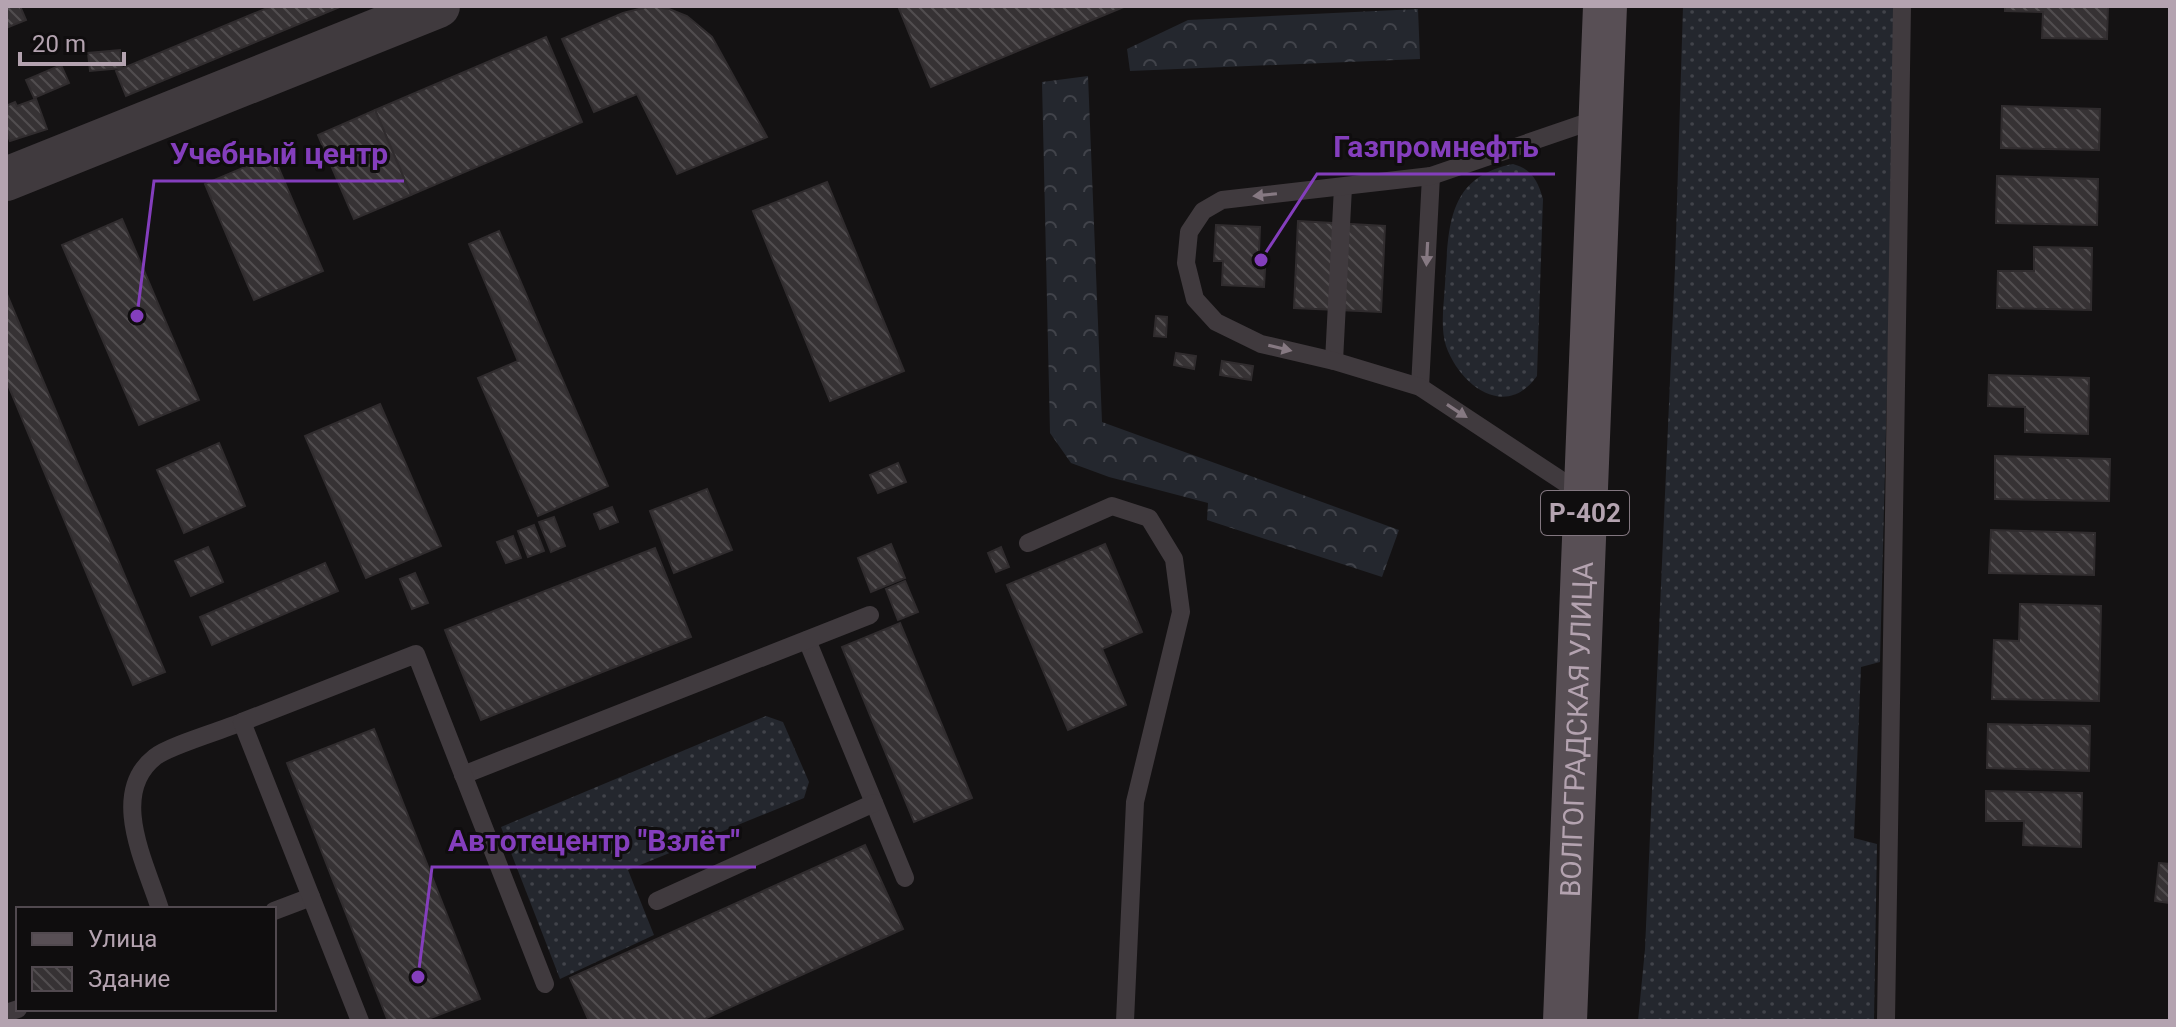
<svg xmlns="http://www.w3.org/2000/svg" width="2176" height="1027" font-family="Roboto,sans-serif">
<style>
.grass{fill:url(#grass-dots)}
.forest{fill:url(#forest-crowns)}
.building{fill:url(#building-back-hatch);stroke:#302c2e;stroke-width:2}
.lines{fill:none;stroke-linecap:round;stroke-linejoin:round}
.service{stroke:#403a3e;stroke-width:18}
.tertiary{stroke:#403a3e;stroke-width:44}
.primary{stroke:#584f55;stroke-width:44}
.oneway{fill:#867982}
.labels{text-anchor:middle;stroke-width:6;stroke-linejoin:round;paint-order:stroke}
.shield{fill:#0f0d0e;stroke:#82767f;stroke-width:2}
.shield-label{font-size:26px;font-weight:bold;fill:#b4a3b0}
.street-label{font-size:28px;fill:#b4a3b0;stroke:#0f0d0e}
.leader{fill:none;stroke:#843ebd;stroke-width:3}
.callout-dot{fill:#843ebd;stroke:#0f0d0e;stroke-width:3}
.callout-label{font-size:30px;text-anchor:middle;font-weight:bold;fill:#843ebd;stroke:#0f0d0e;stroke-width:6;stroke-linejoin:round;paint-order:stroke}
</style>
<defs>
<pattern id="grass-dots" width="8" height="8" patternUnits="userSpaceOnUse" patternTransform="scale(2)"><rect width="8" height="8" fill="#24272e"/><path d="M2 2h.1M6 6h.1" fill="none" stroke="#41434a" stroke-width="1.8" stroke-linecap="round"/></pattern>
<pattern id="forest-crowns" width="20" height="18" patternUnits="userSpaceOnUse" patternTransform="scale(2)"><rect width="20" height="18" fill="#24272e"/><path d="M2 6a3 3 0 1 1 6 0M12 15a3 3 0 1 1 6 0" fill="none" stroke="#41434a"/></pattern>
<pattern id="building-back-hatch" width="6" height="6" patternUnits="userSpaceOnUse" patternTransform="scale(2)"><rect width="6" height="6" fill="#363234"/><path d="M-1 5l2 2M0 0l6 6M5-1l2 2" fill="none" stroke="#514d4f"/></pattern>
</defs>
<rect width="100%" height="100%" fill="#141213"/>
<!-- grass -->
<g class="grass">
<polygon points="1683,6 1897,6 1880,662 1861,667 1854,838 1877,844 1874,1021 1638,1021 1645,949 1675,267"/>
<path d="M 1513,164 C 1532,169 1538,181 1543,199 L 1537,376 C 1506,420 1460,386 1446,346 C 1440,327 1444,304 1445,284 C 1449,228 1446,177 1513,164 Z"/>
<polygon points="766,716 783,722 809,782 804,798 628,870 654,935 560,979 501,827"/>
</g>
<!-- forest -->
<g class="forest">
<polygon points="1418,9 1420,59 1130,71 1127,49 1188,20"/>
<polygon points="1088,76 1102,422 1399,530 1382,577 1207,520 1208,503 1109,477 1071,463 1050,433 1042,82"/>
</g>
<!-- building -->
<g class="building">
<polygon points="6,6 20,6 26,20 6,28"/>
<polygon points="272,6 342,6 126,96 116,71"/>
<polygon points="651,6 669,9 687,16 712,37 767,137 677,174 637,94 594,112 562,39 623,13"/>
<polygon points="898,6 1126,6 931,87"/>
<polygon points="2005,6 2108,6 2107,39 2042,38 2043,12 2005,11"/>
<polygon points="546,37 582,122 411,195 375,110"/>
<polygon points="120,50 122,68 90,71 88,53"/>
<polygon points="61,65 69,83 34,98 26,80"/>
<polygon points="36,99 47,129 10,141 6,131 6,106 15,102 17,106"/>
<polygon points="2002,106 2100,109 2099,150 2001,148"/>
<polygon points="375,110 411,195 354,219 318,135"/>
<polygon points="273,155 323,271 254,300 205,184"/>
<polygon points="1997,176 2098,179 2097,225 1996,223"/>
<polygon points="827,182 904,371 830,401 753,211"/>
<polygon points="122,219 199,400 139,425 62,245"/>
<polygon points="1298,221 1385,226 1381,312 1294,308"/>
<polygon points="1216,225 1260,227 1259,252 1266,252 1264,287 1222,285 1223,261 1214,261"/>
<polygon points="499,231 608,486 538,516 478,378 518,361 469,244"/>
<polygon points="2034,247 2092,248 2091,310 1997,308 1998,271 2034,271"/>
<polygon points="6,292 165,672 133,685 6,380"/>
<polygon points="1156,316 1167,317 1166,337 1154,336"/>
<polygon points="1176,353 1196,356 1194,369 1174,365"/>
<polygon points="1222,361 1253,366 1251,380 1220,375"/>
<polygon points="1989,375 2089,378 2088,434 2025,432 2025,407 1988,406"/>
<polygon points="380,404 441,546 366,578 305,436"/>
<polygon points="219,443 245,506 184,533 157,470"/>
<polygon points="1995,456 2110,459 2109,501 1995,499"/>
<polygon points="898,463 906,482 878,493 870,475"/>
<polygon points="707,489 732,550 674,573 650,511"/>
<polygon points="612,507 618,522 600,529 594,514"/>
<polygon points="554,517 565,546 551,552 539,522"/>
<polygon points="534,525 544,551 528,557 518,531"/>
<polygon points="1991,530 2095,533 2094,575 1989,573"/>
<polygon points="513,536 521,558 506,563 497,542"/>
<polygon points="891,544 905,578 871,592 858,558"/>
<polygon points="1105,544 1142,632 1102,649 1126,705 1068,730 1007,585"/>
<polygon points="208,547 223,582 191,596 175,561"/>
<polygon points="1001,547 1009,567 996,572 988,553"/>
<polygon points="655,548 691,637 481,720 445,630"/>
<polygon points="325,563 338,591 212,645 200,617"/>
<polygon points="415,573 428,603 412,609 400,579"/>
<polygon points="905,581 918,612 898,620 886,589"/>
<polygon points="2020,604 2101,606 2099,701 1992,699 1994,640 2019,641"/>
<polygon points="900,623 972,798 914,822 842,647"/>
<polygon points="1988,724 2090,726 2089,771 1987,768"/>
<polygon points="374,729 480,999 423,1021 388,1021 287,763"/>
<polygon points="1986,791 2082,793 2081,847 2023,845 2024,821 1986,821"/>
<polygon points="865,845 903,929 700,1021 589,1021 570,978"/>
<polygon points="2159,863 2170,864 2170,903 2155,901"/>
</g>
<g class="lines">
<!-- service -->
<g class="service">
<polyline points="1334,361 1343,187"/>
<polyline points="1420,387 1431,176"/>
<polyline points="1582,494 1420,387 1334,361 1261,344 1216,322 1195,299 1186,263 1189,232 1203,211 1222,200 1431,176 1600,118"/>
<polyline points="1028,543 1112,506 1149,518 1174,559 1181,612 1135,802 1125,1021"/>
<polyline points="807,640 905,878"/>
<polyline points="463,775 870,615"/>
<polyline points="657,901 874,803"/>
<path d="M 160,909 C 146,864 108,794 155,757 C 168,746 223,730 242,722"/>
<polyline points="274,911 311,897"/>
<polyline points="6,1013 18,1009"/>
<polyline points="360,1021 242,722 416,654 545,984"/>
<polyline points="1886,1021 1902,6"/>
</g>
<!-- tertiary -->
<polyline class="tertiary" points="6,179 438,6"/>
<!-- primary -->
<path class="primary" id="s1" d="M 1565,1021 L 1605,6"/>
</g>
<!-- one-way arrows -->
<defs><path id="oneway-solid" d="M-6-.8H1V-3.2L6.5 0L1 3.2V.8H-6Z" transform="scale(2)"/></defs>
<g class="oneway">
<use href="#oneway-solid" transform="translate(1265 195) rotate(174)"/>
<use href="#oneway-solid" transform="translate(1427 254) rotate(93)"/>
<use href="#oneway-solid" transform="translate(1280 348) rotate(13)"/>
<use href="#oneway-solid" transform="translate(1457 411) rotate(33)"/>
</g>
<g class="labels">
<!-- shield labels -->
<rect class="shield" x="1541" y="491" width="88" height="44" rx="6"/>
<g class="shield-label">
<text x="1585" y="522">Р-402</text>
</g>
<!-- street labels -->
<g class="street-label">
<text dy="10" stroke="none"><textPath href="#s1" startOffset="292">ВОЛГОГРАДСКАЯ УЛИЦА</textPath></text>
</g>
</g>
<!-- callouts -->
<path class="leader" d="M1261 260L1317 174H1555M137 316L154 181H404M418 977L432 867H756"/>
<g class="callout-dot">
<circle cx="1261" cy="260" r="8"/>
<circle cx="137" cy="316" r="8"/>
<circle cx="418" cy="977" r="8"/>
</g>
<g class="callout-label">
<text x="1436" y="157">Газпромнефть</text>
<text x="279" y="164">Учебный центр</text>
<text x="594" y="851">Автотецентр "Взлёт"</text>
</g>
<!-- border -->
<rect width="2176" height="1027" fill="none" stroke="#b4a3b0" stroke-width="16"/>
<!-- legend -->
<rect x="16" y="907" width="260" height="104" fill="#0f0d0e" stroke="#51494f" stroke-width="2"/>
<rect x="32" y="933" width="40" height="12" fill="#584f55" stroke="#51494f" stroke-width="2"/>
<text x="88" y="947" font-size="24" fill="#b4a3b0">Улица</text>
<rect x="32" y="967" width="40" height="24" fill="url(#building-back-hatch)" stroke="#51494f" stroke-width="2"/>
<text x="88" y="987" font-size="24" fill="#b4a3b0">Здание</text>
<!-- scale -->
<path d="M20 52v12h104v-12" fill="none" stroke="#b4a3b0" stroke-width="4"/>
<text x="32" y="52" font-size="24" fill="#b4a3b0" stroke="#0f0d0e" stroke-width="6" paint-order="stroke">20 m</text>
</svg>
